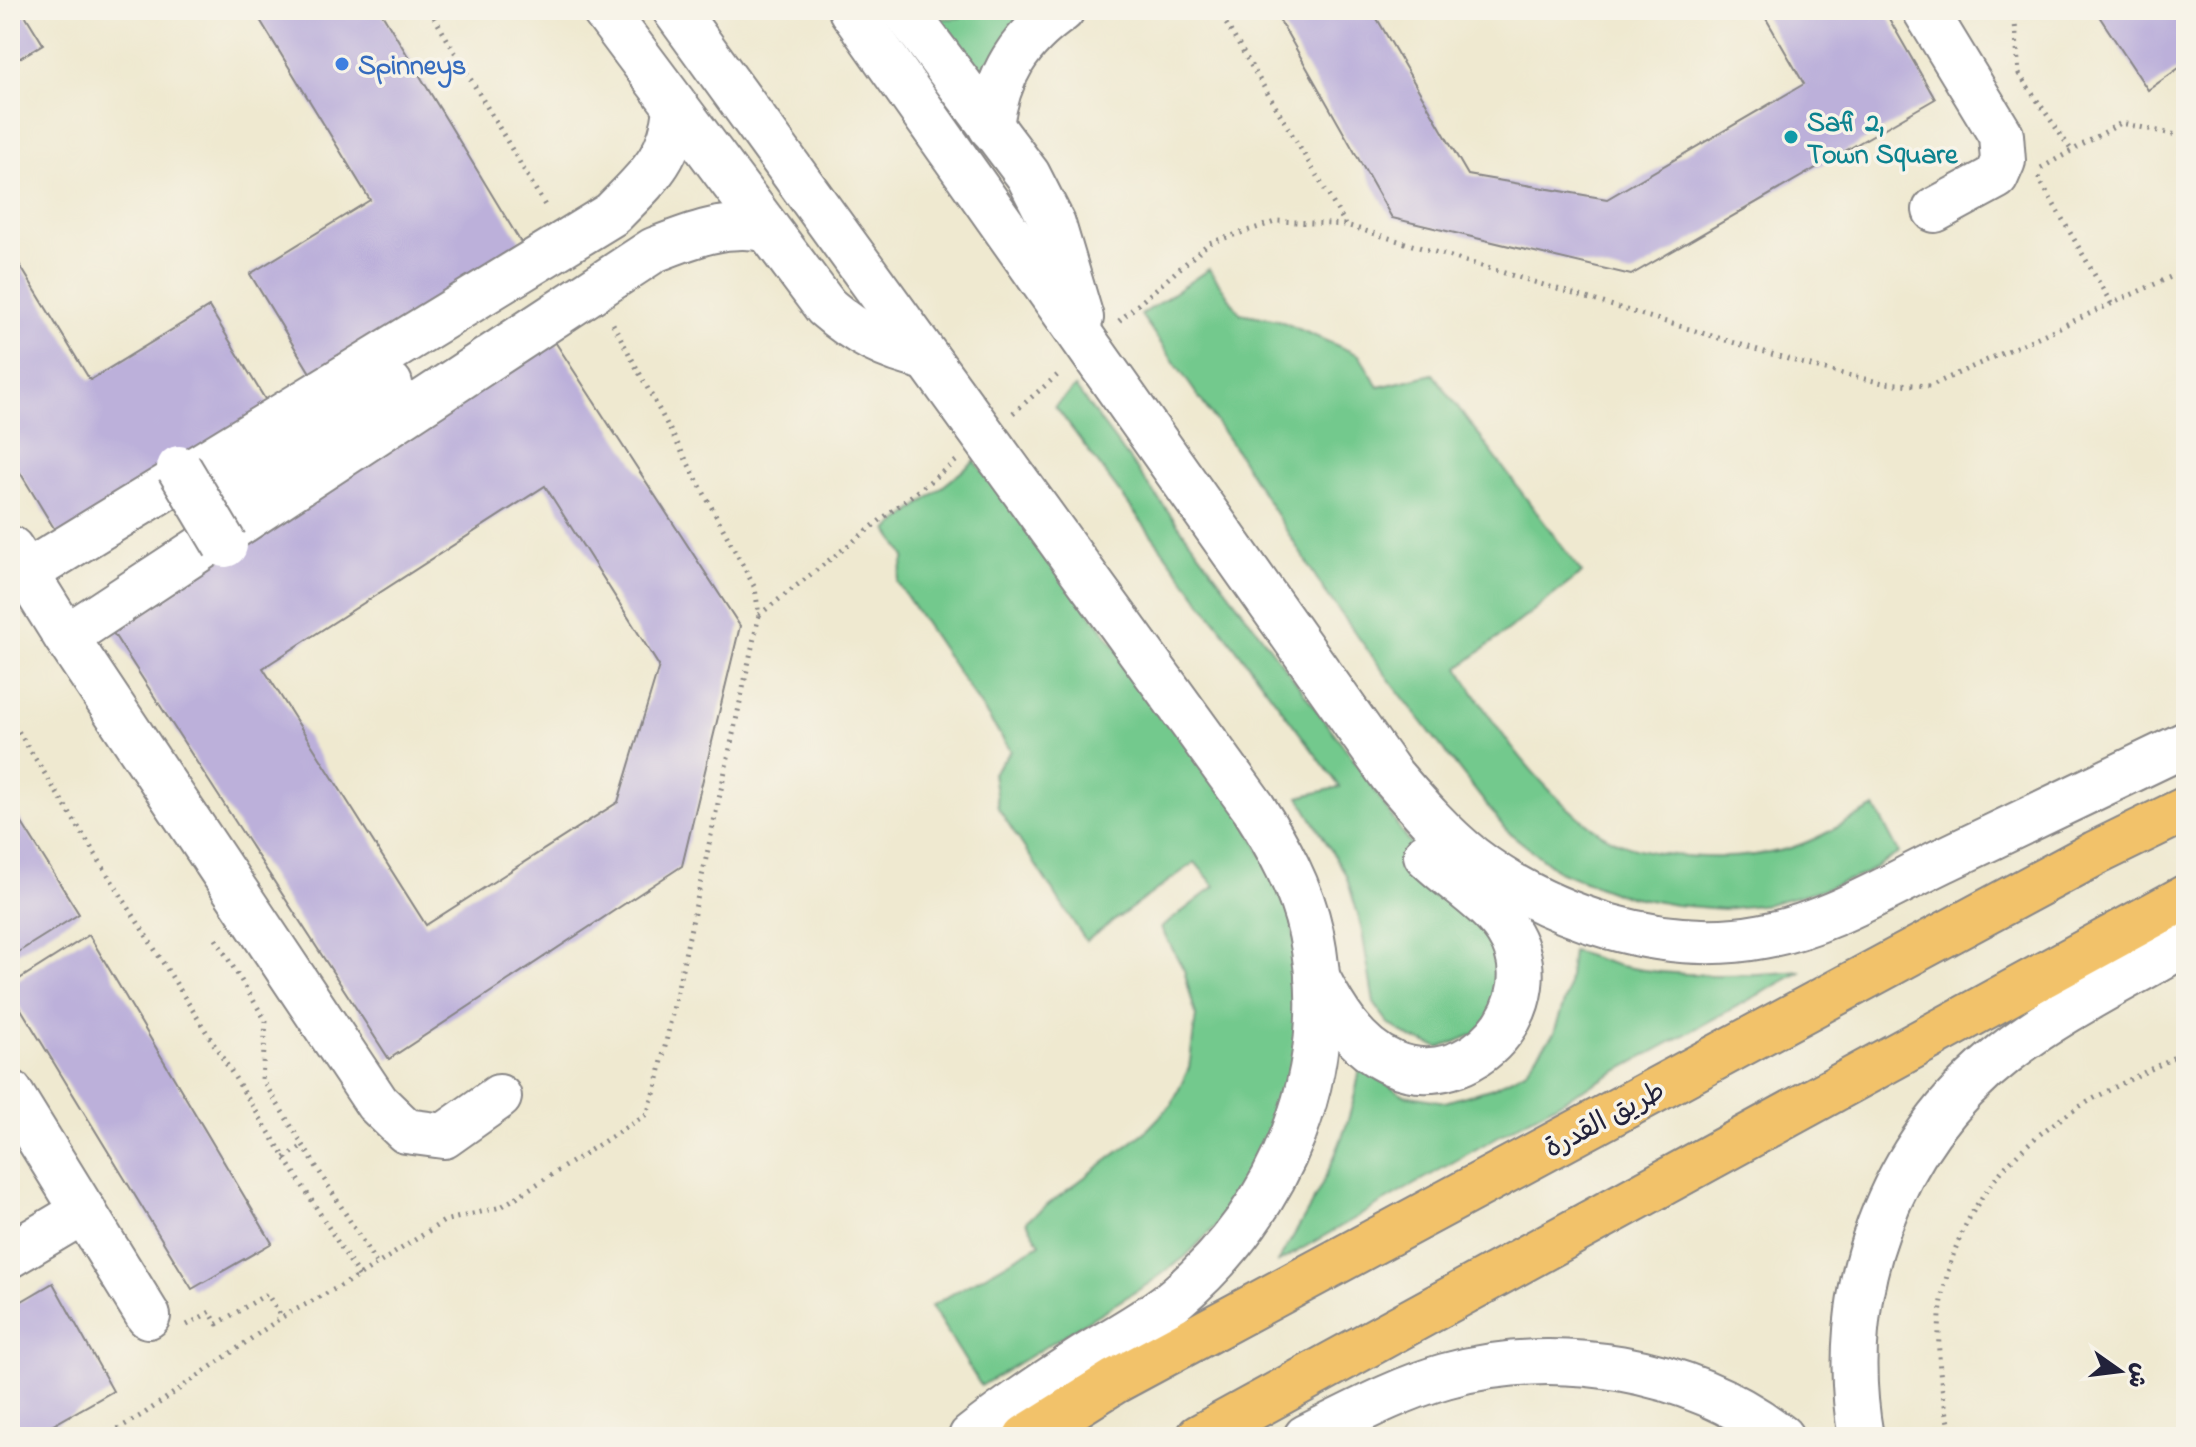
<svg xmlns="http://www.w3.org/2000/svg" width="2196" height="1447" font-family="'Indie Flower','Playpen Sans Arabic',sans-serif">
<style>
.green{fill:#73c98d;stroke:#4a7664;stroke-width:2}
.building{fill:#bcb0da;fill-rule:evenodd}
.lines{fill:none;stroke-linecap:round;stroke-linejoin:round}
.minor-casing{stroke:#888686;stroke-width:48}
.major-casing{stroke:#888686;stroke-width:48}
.path{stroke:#888686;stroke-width:5;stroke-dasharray:2 6;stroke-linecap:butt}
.minor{stroke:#fff;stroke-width:44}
.major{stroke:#f2c26a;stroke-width:44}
.minor-bridge-casing{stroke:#888686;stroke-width:48;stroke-linecap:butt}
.minor-bridge{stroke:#fff;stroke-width:44}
.shop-dot{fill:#3f7fe0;stroke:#f7f3e8;stroke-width:3}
.culture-dot{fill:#0f9aa8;stroke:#f7f3e8;stroke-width:3}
.labels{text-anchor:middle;stroke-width:7;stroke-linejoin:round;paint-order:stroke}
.shop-label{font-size:28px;font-weight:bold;fill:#366cbe;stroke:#f7f3e8;text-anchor:start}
.culture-label{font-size:28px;font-weight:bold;fill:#0d838f;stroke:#f7f3e8;text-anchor:start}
.street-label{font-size:28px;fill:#22223b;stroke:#f7f3e8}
</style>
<rect width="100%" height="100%" fill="#f7f3e8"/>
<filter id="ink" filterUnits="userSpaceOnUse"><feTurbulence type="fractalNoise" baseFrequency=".0125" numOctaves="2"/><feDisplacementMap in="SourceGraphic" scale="16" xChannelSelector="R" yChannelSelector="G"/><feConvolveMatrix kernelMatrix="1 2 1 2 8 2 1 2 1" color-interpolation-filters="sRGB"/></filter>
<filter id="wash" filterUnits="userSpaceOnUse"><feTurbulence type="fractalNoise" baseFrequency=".006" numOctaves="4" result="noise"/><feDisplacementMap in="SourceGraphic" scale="32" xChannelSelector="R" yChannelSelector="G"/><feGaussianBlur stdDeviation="1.8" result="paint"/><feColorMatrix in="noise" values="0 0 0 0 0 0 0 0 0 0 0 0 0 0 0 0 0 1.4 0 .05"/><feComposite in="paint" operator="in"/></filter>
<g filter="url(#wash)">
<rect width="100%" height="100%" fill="#efe9d0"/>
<!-- green -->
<g class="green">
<polygon points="985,10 1033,10 987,88 932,19 958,18"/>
<path d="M 1209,269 L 1240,313 L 1278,320 L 1359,355 L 1379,387 L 1433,374 L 1582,573 L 1459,668 C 1490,723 1548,800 1602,834 C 1645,861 1738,862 1787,849 C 1817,841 1847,821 1875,807 L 1899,853 L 1863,875 L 1820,890 L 1768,904 L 1723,909 L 1675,905 L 1618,894 L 1558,871 L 1506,830 L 1391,682 L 1324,590 L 1231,443 L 1141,315 Z"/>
<polygon points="1075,387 1358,765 1407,840 1509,949 1492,1027 1440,1048 1411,1038 1389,1024 1374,1003 1361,925 1346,875 1299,797 1340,787 1055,406"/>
<polygon points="975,461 1243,814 1292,921 1301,992 1299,1045 1264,1161 1231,1211 1185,1257 1148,1284 981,1386 931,1306 1040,1244 1026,1221 1145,1132 1172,1104 1189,1068 1196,1016 1184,970 1161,928 1215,886 1195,862 1086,941 998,808 993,773 1011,751 897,582 905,557 888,530"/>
<path d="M 1572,951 C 1588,955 1604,962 1620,966 C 1680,978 1741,976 1802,971 L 1525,1121 L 1277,1263 C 1315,1202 1350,1139 1360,1067 L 1404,1095 L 1445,1102 L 1493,1088 L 1525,1071 L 1554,1033 L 1567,993 Z"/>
</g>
<g id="blocks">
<!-- building -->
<g class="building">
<polygon points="10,10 22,10 43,44 10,64"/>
<polygon points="254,10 380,10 523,246 312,376 250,274 370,200"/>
<polygon points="1274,10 1372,10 1468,175 1607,199 1804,84 1761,10 1884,10 1935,99 1631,275 1392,218"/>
<polygon points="2095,10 2186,10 2186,63 2148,90"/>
<polygon points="10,249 90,380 209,307 271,409 60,538 10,456"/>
<path d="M 548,331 L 740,626 L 682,866 L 389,1059 L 106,622 ZM 545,486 L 659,666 L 618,802 L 426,925 L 263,668 Z"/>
<polygon points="10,804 79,914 10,957"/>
<polygon points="89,935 272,1243 192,1289 10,991 10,985"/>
<polygon points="53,1283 113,1391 32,1437 10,1437 10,1308"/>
</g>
</g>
</g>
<g filter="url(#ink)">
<use href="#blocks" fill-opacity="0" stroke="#888686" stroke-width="2"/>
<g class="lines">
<defs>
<g id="minor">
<path d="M 604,10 L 826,307 C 857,334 886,349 926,358"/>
<path d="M 675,10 L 1253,807 C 1278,846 1301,887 1311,933 C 1339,1070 1282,1208 1177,1297 C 1149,1321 1116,1337 1085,1357 C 1046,1382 1007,1408 971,1437"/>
<path d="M 851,10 L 1392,776 C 1417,805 1442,834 1472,858 C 1550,918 1664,955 1763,936 C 1828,924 1887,887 1946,859 C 2026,821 2106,782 2186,744"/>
<polyline points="904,10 1028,175 1053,224 1081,318"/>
<polyline points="1925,10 2001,135 2003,161 1996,177 1935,210"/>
<path d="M 991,127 C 997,75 1019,40 1062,10"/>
<polyline points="202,504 390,384"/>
<polyline points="11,549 66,637 377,1103 406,1131 444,1136 499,1097"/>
<path d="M 26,573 L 612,214 C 646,179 671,160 676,109"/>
<path d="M 66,637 L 654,250 C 692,235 724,222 765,229"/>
<path d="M 1317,977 C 1334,1010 1356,1048 1392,1063 C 1471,1097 1554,1002 1507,930 C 1487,900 1451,880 1426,855"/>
<polyline points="10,1092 148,1316"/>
<polyline points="10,1255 84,1211"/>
<path d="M 1306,1437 C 1351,1415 1396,1390 1445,1376 C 1556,1345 1689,1366 1781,1437"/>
<path d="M 1861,1437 C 1835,1293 1888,1144 2005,1053 C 2060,1010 2125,979 2186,943"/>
</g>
<g id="major">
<polyline points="1026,1437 1115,1381 2096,853 2186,809"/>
<polyline points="1199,1437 2186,897"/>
</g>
</defs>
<!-- minor casing -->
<use href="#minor" class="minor-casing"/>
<!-- major casing -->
<use href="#major" class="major-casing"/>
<!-- path -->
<g class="path">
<polyline points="430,10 547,209"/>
<polyline points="1218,10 1346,225"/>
<polyline points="2014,10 2019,74 2072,151"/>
<polyline points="2041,168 2121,123 2186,137"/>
<polyline points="2038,177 2112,305"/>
<polyline points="1119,321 1209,243 1278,221 1346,225 1821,369 1883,383 1930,386 2186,270"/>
<polyline points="1013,413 1060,373"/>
<polyline points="759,615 956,461"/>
<polyline points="10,718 359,1276"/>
<polyline points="216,939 266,1021 262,1079 376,1263"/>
<polyline points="285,1158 304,1145"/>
<polyline points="187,1325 210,1312 217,1324 267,1294 282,1317"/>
<polyline points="104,1437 145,1413 282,1317 359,1276 444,1221 501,1207 647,1114 656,1088 759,615 755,588 612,322"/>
<path d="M 1953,1437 C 1915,1309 1953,1188 2068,1114 C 2105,1090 2147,1072 2186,1051"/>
</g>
<!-- minor -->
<use href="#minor" class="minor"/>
<!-- major -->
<use href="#major" class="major"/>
<defs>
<polyline id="minor-bridge" points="179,468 225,545"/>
</defs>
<!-- minor-bridge casing -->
<use href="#minor-bridge" class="minor-bridge-casing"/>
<!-- minor-bridge -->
<use href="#minor-bridge" class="minor-bridge"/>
</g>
</g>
<!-- markers -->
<circle class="shop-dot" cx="342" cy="64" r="8"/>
<circle class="culture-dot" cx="1791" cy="137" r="8"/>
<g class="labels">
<!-- shop labels -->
<g class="shop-label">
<text x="358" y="74">Spinneys</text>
</g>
<!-- culture labels -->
<g class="culture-label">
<text x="1807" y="131">Safi 2,<tspan x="1807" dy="32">Town Square</tspan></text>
</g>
<!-- street labels -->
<g class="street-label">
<text transform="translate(1604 1118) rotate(-28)" y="10">طريق القدرة</text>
</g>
</g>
<!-- margin -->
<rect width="2196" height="1447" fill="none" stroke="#f7f3e8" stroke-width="40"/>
<!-- north arrow -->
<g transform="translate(2120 1371) rotate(104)" stroke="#f7f3e8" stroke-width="6" paint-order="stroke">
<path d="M0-6L14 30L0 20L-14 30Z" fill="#22223b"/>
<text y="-12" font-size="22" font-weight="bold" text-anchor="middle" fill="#22223b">ش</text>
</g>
</svg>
